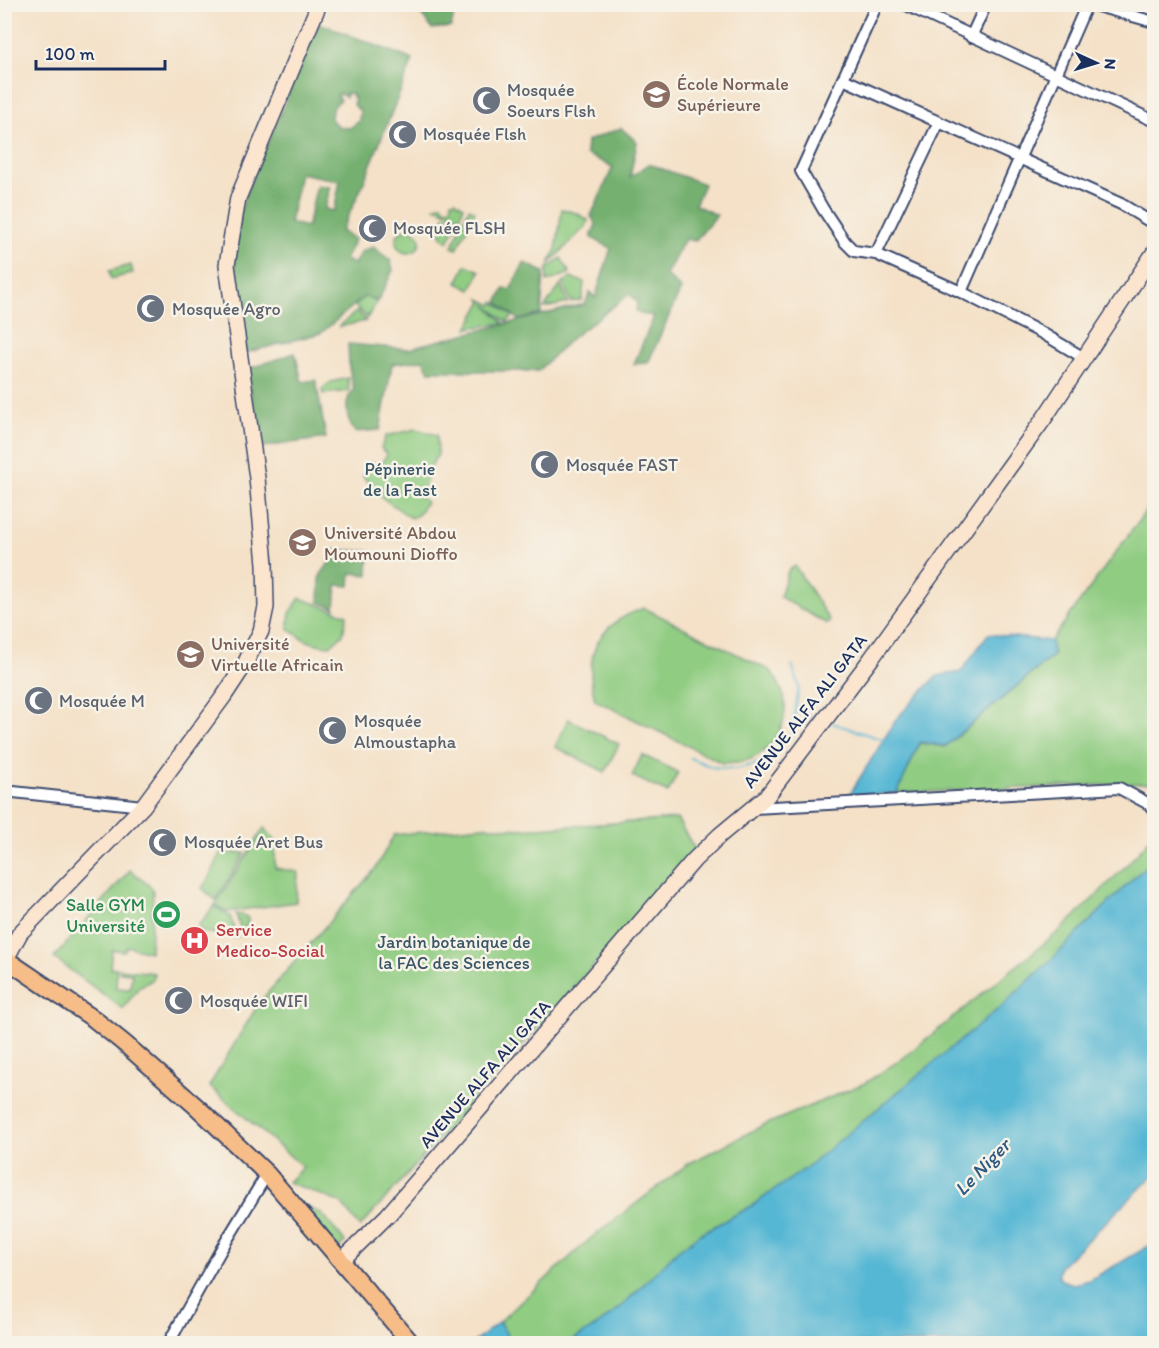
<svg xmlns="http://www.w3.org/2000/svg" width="1159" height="1348" font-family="Itim,sans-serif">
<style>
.green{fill:#90cc82;stroke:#567e70;stroke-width:1.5}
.forest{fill:#74b070;stroke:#487067;stroke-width:1.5;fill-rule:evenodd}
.water{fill:#56b7d4;stroke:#387399;stroke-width:1.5}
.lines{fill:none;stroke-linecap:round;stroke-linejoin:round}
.stream{stroke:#56b7d4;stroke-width:2}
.street-casing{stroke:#3c4a6e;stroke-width:14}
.secondary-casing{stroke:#3c4a6e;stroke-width:18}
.primary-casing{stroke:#3c4a6e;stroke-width:20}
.street{stroke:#fff;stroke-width:10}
.secondary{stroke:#fce5cf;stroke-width:15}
.primary{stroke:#f7bd88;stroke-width:16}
.labels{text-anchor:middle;stroke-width:5;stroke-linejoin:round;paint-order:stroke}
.education-label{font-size:18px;fill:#785e54;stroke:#f7f3e8;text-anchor:start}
.worship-label{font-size:18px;fill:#5b616d;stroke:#f7f3e8;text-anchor:start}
.park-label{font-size:18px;fill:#385667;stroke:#f7f3e8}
.street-label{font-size:18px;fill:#1b2f5e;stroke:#f7f3e8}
.leisure-label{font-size:18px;fill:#27864d;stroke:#f7f3e8;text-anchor:end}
.health-label{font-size:18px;fill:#be3a42;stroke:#f7f3e8;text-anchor:start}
.water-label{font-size:20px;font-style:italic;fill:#2d5881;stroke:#f7f3e8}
</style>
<rect width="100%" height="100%" fill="#f7f3e8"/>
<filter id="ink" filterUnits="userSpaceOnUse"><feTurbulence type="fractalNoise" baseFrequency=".0167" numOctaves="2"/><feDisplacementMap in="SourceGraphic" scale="12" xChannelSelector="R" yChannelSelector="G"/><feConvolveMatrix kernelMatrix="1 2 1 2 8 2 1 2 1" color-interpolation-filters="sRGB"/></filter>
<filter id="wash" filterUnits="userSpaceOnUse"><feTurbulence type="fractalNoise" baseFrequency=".008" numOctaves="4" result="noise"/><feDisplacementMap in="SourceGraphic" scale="24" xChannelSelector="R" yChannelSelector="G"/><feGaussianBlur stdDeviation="1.35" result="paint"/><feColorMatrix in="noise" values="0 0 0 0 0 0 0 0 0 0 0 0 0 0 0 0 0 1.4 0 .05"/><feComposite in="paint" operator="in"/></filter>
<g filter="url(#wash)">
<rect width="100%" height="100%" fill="#f4e1c8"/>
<!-- green -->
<g class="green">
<polygon points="456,200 457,202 464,206 460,217 435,207 442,204 445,209 451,208 452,201"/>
<polygon points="469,208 475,211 457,249 452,247"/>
<polygon points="562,209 576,213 588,220 587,225 549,264 556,249"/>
<path d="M 445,215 L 459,220 L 448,242 C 436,234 440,227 445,215 Z"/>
<circle cx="408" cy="241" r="12"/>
<polygon points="561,258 570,273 547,282 547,269"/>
<polygon points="131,265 133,273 111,279 109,271"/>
<polygon points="466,265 480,271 471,290 457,283"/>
<polygon points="570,278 584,282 582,300 571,302 563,283"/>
<polygon points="561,285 568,303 544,308"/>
<polygon points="365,296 377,302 367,318 355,306"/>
<polygon points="480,299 492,305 494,302 513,316 507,322 486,305 504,323 468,328 482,302"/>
<polygon points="357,311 366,321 338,327"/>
<polygon points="348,378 349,391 323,394 322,389 331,382"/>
<path d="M 416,429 L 437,435 L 438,455 C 427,466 430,484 419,495 L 426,502 L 418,515 L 411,518 L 377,494 L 363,476 L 370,462 L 379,466 L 387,455 L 381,448 L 386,436 Z"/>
<polygon points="1154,500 1154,780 1149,783 897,793 920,743 945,747 1054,655 1051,641"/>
<polygon points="795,566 830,621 827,624 780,597 788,571"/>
<path d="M 300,598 L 347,615 L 343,634 L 330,646 C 313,645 300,640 288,627 L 290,613 Z"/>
<path d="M 644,608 L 771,671 C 778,682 785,693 785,706 C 786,732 766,757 741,762 C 735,763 728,762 722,763 L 595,700 C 583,653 598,624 644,608 Z"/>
<polygon points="568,719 619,744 605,772 555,747"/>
<polygon points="642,755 678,772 668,793 632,776"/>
<polygon points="677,819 696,851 360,1227 341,1203 288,1182 303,1167 209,1086 259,1003 375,869 394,835 482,826 521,829"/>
<polygon points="264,828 275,840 275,868 298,872 296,902 227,912 215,905"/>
<polygon points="1154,834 1154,858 1053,958 1002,1006 806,1168 750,1207 702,1233 677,1251 621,1307 598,1325 569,1343 510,1344 506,1333 499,1322 591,1238 688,1164 762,1126 865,1083 902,1059 1063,928 1125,867"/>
<polygon points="221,852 245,853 216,900 202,888 211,875"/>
<polygon points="130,870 151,887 153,892 150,952 127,946 124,951 112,950 110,968 117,968 116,988 130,989 132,973 120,972 120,969 154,973 152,980 139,987 123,1009 54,958"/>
<polygon points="214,906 230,916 237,937 203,932 198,926"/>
<path d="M 236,914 C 256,916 246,923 243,936 L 241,932 Z"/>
<polygon points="307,1207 322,1214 345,1242 338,1249 305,1208"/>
</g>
<!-- forest -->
<g class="forest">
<polygon points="419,5 456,5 451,27 432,29 419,12"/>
<path d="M 319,23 L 413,60 L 361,189 L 341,231 L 355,239 L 345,260 L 354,264 L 362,251 L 373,247 L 390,260 L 393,270 L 378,301 L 365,296 L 321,333 L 245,353 L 234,268 L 239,215 L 247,191 ZM 346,93 L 352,94 L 352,97 L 355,98 L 353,104 L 360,111 L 359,121 L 350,128 L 338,127 L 331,119 L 332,109 L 340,100 L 337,95 L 340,94 L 346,97 ZM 300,173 L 340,181 L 334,211 L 325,209 L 330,187 L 317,185 L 307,227 L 290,223 Z"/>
<path d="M 621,128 L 637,142 L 630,177 L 649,164 L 704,184 L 695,205 L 717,215 L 695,241 L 685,239 L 666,275 L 681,289 L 648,363 L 634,364 L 654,316 L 640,314 L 636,311 L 637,302 L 630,294 L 573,337 L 538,371 L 429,371 L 423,360 L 392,364 L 380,430 L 355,432 C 347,421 342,400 354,390 L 349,368 L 348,344 L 410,349 L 421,345 L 585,304 L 590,292 L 595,298 L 611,248 L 592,238 L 592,233 L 596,225 L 591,216 L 613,167 L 586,154 L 587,141 Z"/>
<polygon points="524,263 544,272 541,314 519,320 497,302 505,288 510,290"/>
<polygon points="295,353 302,382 316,380 326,438 257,448 248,369"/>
<polygon points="331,550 369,551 368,575 351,573 350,586 337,585 335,608 319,602 320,576 329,563"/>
</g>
<!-- water -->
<g class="water">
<polygon points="988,634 1051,641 1053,655 945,746 920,742 897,793 848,797 897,718 937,676 961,672"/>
<polygon points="1154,858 1154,1175 1060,1267 1058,1275 1061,1280 1074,1284 1090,1280 1154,1243 1154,1343 569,1343 598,1325 621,1307 677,1251 702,1233 750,1207 806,1168 1002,1006 1053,958"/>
<polygon points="499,1322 506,1333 510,1343 473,1343"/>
</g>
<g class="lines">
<!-- stream -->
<g class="stream">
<polyline points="795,712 817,718"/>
<polyline points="832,723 884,740"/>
<polyline points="690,758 712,767 735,769 757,764 777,751 791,733 795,712 799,687 792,665"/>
</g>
</g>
</g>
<g filter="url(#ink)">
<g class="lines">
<defs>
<g id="street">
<polyline points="877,4 801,171 823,209 845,242 854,251 876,254 961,292 1087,4"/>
<polyline points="904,4 1154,121"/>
<polyline points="1090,4 1154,22"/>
<polyline points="971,37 986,4"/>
<polyline points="843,79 1121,204 1154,224"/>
<polyline points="876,254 939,122"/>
<polyline points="961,292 1042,333 1084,358"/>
<polyline points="4,791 143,806"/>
<polyline points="753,808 1119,788 1149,804 1154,810"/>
<polyline points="168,1344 222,1248 267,1174"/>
</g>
<g id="secondary">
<polyline points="6,959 20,933 143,806 224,696 245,664 261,631 266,607 265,564 257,478 227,265 238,198 319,4"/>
<polyline points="342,1260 388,1215 694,860 720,835 767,796 871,659 1043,420 1154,253"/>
</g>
<polyline id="primary" points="4,958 94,1019 125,1044 198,1108 267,1174 412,1344"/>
</defs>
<!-- street casing -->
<use href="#street" class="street-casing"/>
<!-- secondary casing -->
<use href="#secondary" class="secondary-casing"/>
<!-- primary casing -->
<use href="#primary" class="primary-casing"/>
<!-- street -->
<use href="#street" class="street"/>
<!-- secondary -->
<use href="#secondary" class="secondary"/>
<!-- primary -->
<use href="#primary" class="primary"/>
</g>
</g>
<!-- icons -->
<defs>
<symbol id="university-disc" viewBox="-11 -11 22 22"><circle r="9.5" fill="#8d6e63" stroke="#f7f3e8"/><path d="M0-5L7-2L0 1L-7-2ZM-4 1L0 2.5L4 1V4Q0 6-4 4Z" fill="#fff"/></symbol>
<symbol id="mosque-disc" viewBox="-11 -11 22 22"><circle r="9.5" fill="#6b7280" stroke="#f7f3e8"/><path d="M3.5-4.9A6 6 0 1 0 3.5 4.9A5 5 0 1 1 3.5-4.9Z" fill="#fff"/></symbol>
<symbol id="stadium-disc" viewBox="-11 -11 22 22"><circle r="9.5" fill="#2e9e5b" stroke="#f7f3e8"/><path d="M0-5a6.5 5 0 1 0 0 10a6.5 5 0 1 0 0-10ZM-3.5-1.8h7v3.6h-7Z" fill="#fff"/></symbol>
<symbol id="hospital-disc" viewBox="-11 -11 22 22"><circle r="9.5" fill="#e0444e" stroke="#f7f3e8"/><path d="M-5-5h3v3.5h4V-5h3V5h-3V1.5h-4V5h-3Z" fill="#fff"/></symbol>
</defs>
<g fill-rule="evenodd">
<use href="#university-disc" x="640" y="78" width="33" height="33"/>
<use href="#mosque-disc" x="470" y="84" width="33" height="33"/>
<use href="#mosque-disc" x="386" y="118" width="33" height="33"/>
<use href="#mosque-disc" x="356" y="212" width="33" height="33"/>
<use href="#mosque-disc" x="134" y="292" width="33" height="33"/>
<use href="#mosque-disc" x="528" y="448" width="33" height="33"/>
<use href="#university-disc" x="286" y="526" width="33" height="33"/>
<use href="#university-disc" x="174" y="638" width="33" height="33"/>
<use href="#mosque-disc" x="22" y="684" width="33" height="33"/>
<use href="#mosque-disc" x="316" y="714" width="33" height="33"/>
<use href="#mosque-disc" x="146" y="826" width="33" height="33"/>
<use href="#stadium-disc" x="150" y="898" width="33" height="33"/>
<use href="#hospital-disc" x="178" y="924" width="33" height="33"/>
<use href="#mosque-disc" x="162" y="984" width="33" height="33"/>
</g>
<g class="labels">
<!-- education labels -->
<g class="education-label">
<text x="677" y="90">École Normale<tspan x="677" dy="21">Supérieure</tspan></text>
<text x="324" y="539">Université Abdou<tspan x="324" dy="21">Moumouni Dioffo</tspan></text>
<text x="211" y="650">Université<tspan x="211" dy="21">Virtuelle Africain</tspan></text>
</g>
<!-- worship labels -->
<g class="worship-label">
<text x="507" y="96">Mosquée<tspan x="507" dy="21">Soeurs Flsh</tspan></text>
<text x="423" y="140">Mosquée Flsh</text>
<text x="393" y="234">Mosquée FLSH</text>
<text x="172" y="315">Mosquée Agro</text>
<text x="566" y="471">Mosquée FAST</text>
<text x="59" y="707">Mosquée M</text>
<text x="354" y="727">Mosquée<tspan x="354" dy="21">Almoustapha</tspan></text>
<text x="184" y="848">Mosquée Aret Bus</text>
<text x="200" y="1007">Mosquée WIFI</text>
</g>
<!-- park labels -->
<g class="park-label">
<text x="400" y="475">Pépinerie<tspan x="400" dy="21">de la Fast</tspan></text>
<text x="454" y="948">Jardin botanique de<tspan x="454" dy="21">la FAC des Sciences</tspan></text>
</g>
<!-- street labels -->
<g class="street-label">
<text transform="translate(805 711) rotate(-52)" y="6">AVENUE ALFA ALI GATA</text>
<text transform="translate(485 1074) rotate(-49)" y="6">AVENUE ALFA ALI GATA</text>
</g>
<!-- leisure labels -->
<g class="leisure-label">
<text x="145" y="911">Salle GYM<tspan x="145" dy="21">Université</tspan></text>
</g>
<!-- health labels -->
<g class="health-label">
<text x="216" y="936">Service<tspan x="216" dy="21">Medico-Social</tspan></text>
</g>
<!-- water labels -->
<g class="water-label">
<text transform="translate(982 1167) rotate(-46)" y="7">Le Niger</text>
</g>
</g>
<!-- margin -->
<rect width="1159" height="1348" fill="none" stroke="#f7f3e8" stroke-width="24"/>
<!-- north arrow -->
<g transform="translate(1096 63) rotate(94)" stroke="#f7f3e8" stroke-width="4.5" paint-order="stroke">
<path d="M0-4.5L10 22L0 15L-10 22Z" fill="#1b2f5e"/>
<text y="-9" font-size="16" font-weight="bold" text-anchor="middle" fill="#1b2f5e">N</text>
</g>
<!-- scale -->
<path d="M36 60v9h129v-9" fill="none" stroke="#1b2f5e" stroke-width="3"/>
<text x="45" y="60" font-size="18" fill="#1b2f5e" stroke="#f7f3e8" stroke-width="4.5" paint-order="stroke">100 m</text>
</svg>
